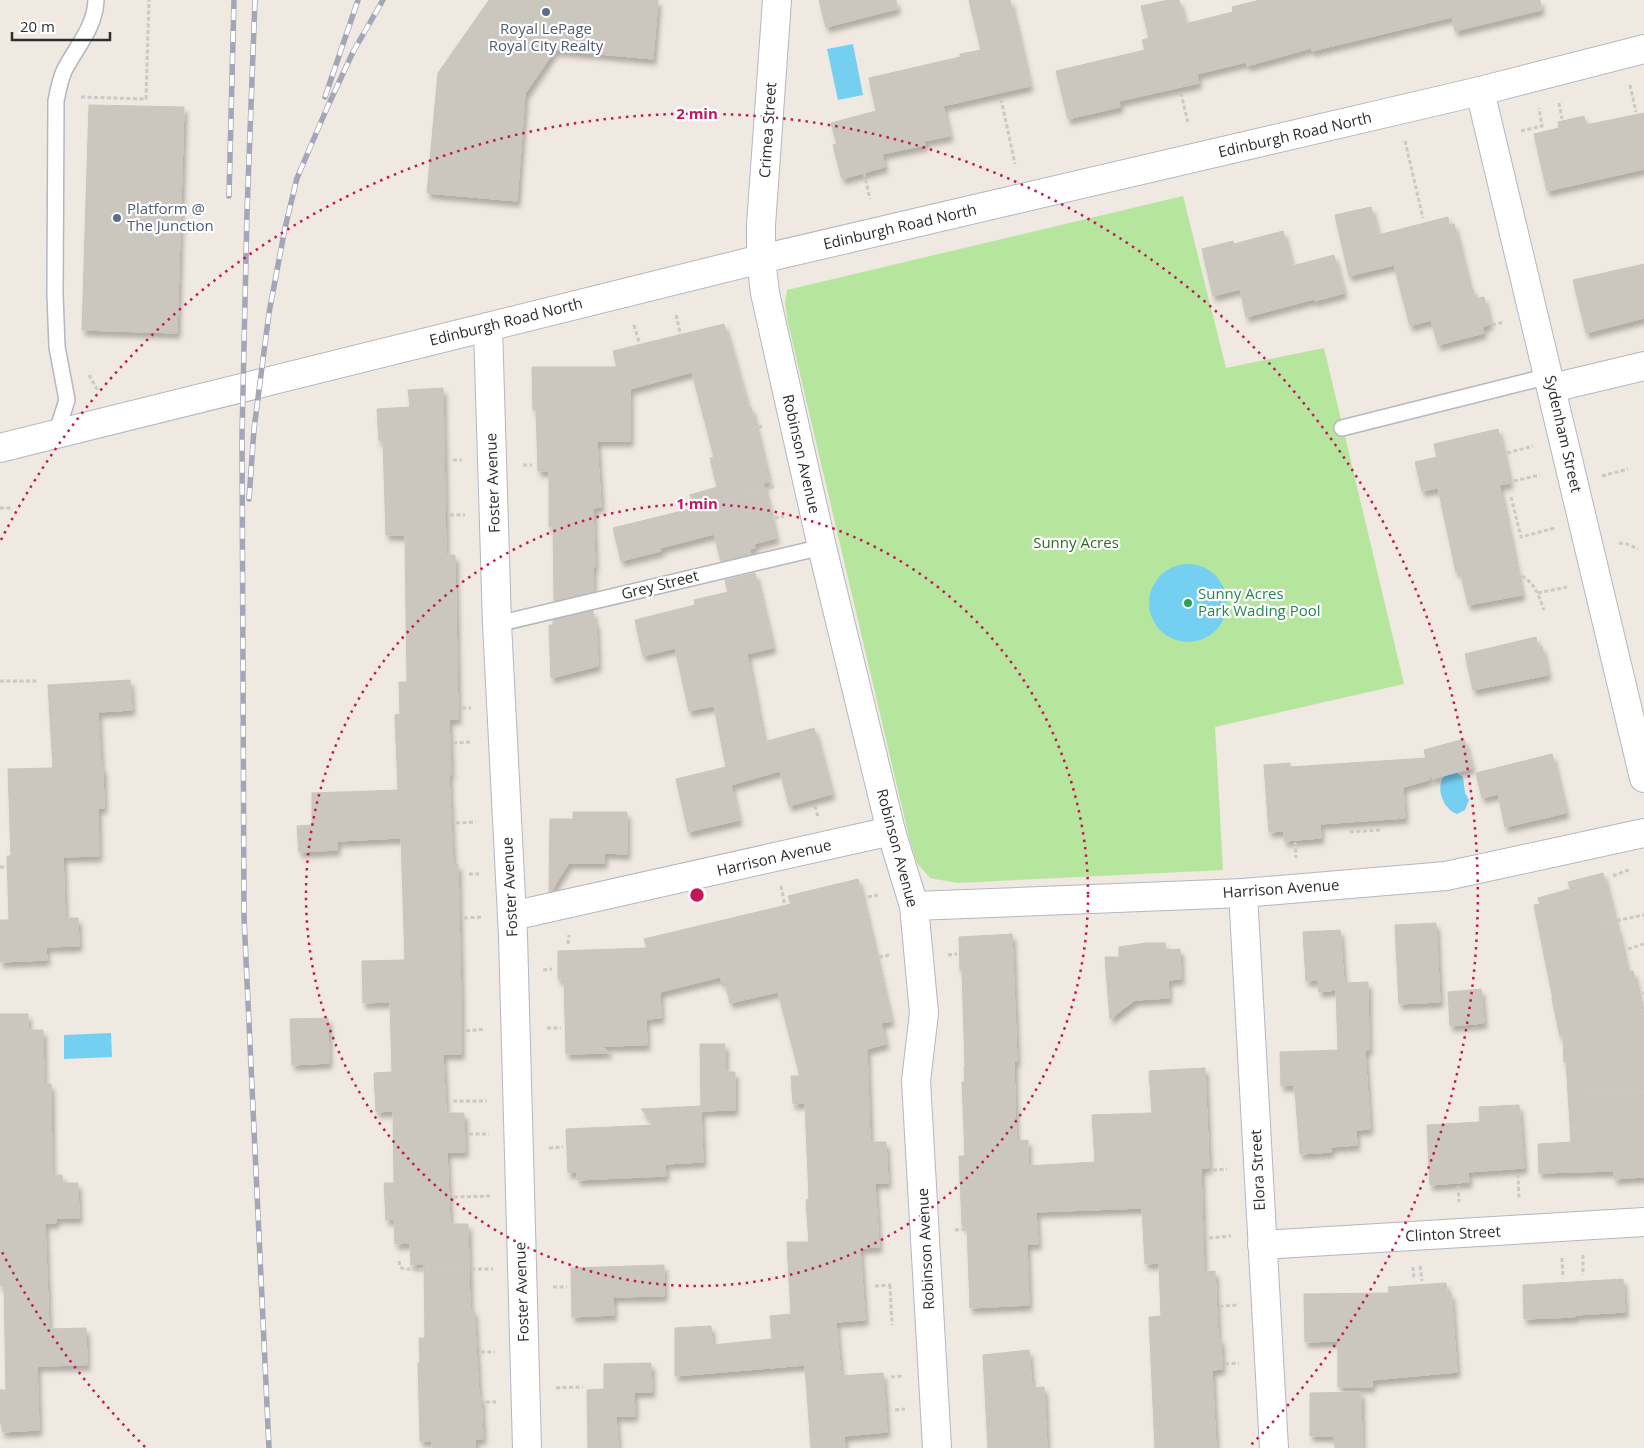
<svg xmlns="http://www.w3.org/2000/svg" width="1644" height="1448" font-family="'Open Sans',sans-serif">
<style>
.green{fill:#b6e59e}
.water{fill:#75cff0}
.building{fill:#cbc7bf;stroke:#cbc5ba;filter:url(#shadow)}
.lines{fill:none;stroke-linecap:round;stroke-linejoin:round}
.lane-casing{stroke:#b4b7c1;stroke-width:18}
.street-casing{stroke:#b4b7c1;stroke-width:30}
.secondary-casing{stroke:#b4b7c1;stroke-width:30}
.path{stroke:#c9c9c9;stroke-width:3;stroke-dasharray:4 2.5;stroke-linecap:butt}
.lane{stroke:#fff;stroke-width:15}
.street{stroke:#fff;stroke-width:28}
.secondary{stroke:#fff;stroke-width:28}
.rail-casing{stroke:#a3a6b8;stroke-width:5.5}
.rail{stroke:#fff;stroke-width:4;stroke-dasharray:11;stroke-linecap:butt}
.ring{fill:none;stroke:#c2185b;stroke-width:2.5;stroke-dasharray:2.5 5}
.service-dot{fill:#5c6f8a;stroke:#fff;stroke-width:2}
.leisure-dot{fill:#2e9e5b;stroke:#fff;stroke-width:2}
.labels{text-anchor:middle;stroke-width:4.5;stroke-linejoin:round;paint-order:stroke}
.service-label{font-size:15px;fill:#4e5e75;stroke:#fff}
.street-label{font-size:15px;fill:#2e2e2e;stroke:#fff}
.park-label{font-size:15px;fill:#2c6e1b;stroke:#fff}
.leisure-label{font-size:15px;fill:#27864d;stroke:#fff;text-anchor:start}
.centre{fill:#c2185b;stroke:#fff;stroke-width:2.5}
.ring-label{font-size:15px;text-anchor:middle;font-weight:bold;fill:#c2185b;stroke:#fff;stroke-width:4.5;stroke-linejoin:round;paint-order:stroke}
</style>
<defs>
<filter id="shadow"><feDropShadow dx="3" dy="5.5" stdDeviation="2.5" flood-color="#0004"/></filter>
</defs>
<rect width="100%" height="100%" fill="#efe9e1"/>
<!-- green -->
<polygon class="green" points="1183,196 1226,368 1324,348 1404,684 1215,727 1223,870 957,883 930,878 917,863 909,837 788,323 785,303 787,290"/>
<!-- water -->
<g class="water">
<polygon points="853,44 863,95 838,100 827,49"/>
<circle cx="1188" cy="603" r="39"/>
<path d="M 1451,771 L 1457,773 L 1463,777 L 1465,793 L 1469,800 L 1465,810 L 1457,814 C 1441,809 1432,779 1451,771 Z"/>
<polygon points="111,1033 112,1057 64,1059 64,1035"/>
</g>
<!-- building -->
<g class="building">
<polygon points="489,0 658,0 653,59 555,50 525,94 517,201 427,193 438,73"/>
<polygon points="819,0 896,0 897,9 826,27"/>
<polygon points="969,0 1010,0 1030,86 943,106 950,136 924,141 925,145 882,154 885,167 842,179 833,145 837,144 831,123 876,111 869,78 960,57 960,54 981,50"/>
<polygon points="1168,0 1179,0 1185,24 1233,12 1232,7 1260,0 1540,0 1541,10 1455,31 1452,17 1312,51 1311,48 1247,66 1246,62 1197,74 1199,83 1119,101 1120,107 1068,119 1056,71 1145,50 1142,40 1149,38 1141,6"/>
<polygon points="89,105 184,107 177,333 82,330"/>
<polygon points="1644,113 1644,169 1547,191 1534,134 1559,128 1558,122 1584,116 1586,125"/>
<polygon points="1371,207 1378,235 1448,217 1449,225 1454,224 1470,290 1473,289 1475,299 1484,297 1490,324 1482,327 1484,333 1438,345 1431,320 1410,326 1394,265 1349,276 1335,215"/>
<polygon points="1283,231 1292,266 1334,255 1344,293 1315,301 1314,299 1246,317 1240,289 1213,296 1202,249 1233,241 1234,244"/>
<polygon points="1644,264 1644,318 1586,333 1573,280"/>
<polygon points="724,324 748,408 751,407 769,482 763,483 776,538 754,544 755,548 749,549 751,554 721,561 714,534 660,548 661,551 621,561 613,528 694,508 690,495 717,487 710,458 714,457 692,372 630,389 630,441 597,441 601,507 593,508 595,567 593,568 593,592 554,601 553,527 549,527 549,471 538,471 536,410 533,410 532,367 617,367 613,351"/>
<polygon points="443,388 446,555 455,555 458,719 449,719 451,775 449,775 453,865 458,864 461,1000 461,1054 443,1054 446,1113 464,1113 465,1152 447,1152 450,1224 468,1224 470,1310 474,1310 479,1397 481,1397 483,1439 475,1439 475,1448 432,1448 432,1441 420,1441 418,1363 420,1363 419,1338 425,1338 424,1264 411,1265 410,1243 395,1244 394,1219 386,1220 384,1183 394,1183 393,1111 376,1112 374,1073 392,1072 390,1002 363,1003 362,961 405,960 401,838 337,841 337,850 299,852 297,826 312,825 312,793 398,790 395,715 400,714 399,682 407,682 405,536 404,535 386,535 383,441 379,441 377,409 410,407 408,390"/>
<polygon points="1498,429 1510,483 1499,485 1522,595 1468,605 1460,571 1456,572 1438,488 1422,491 1415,462 1437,457 1434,444"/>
<polygon points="755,573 773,648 747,654 764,742 814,728 832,794 789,806 780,771 731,785 739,820 688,832 676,779 726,767 714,706 689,711 675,648 643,656 635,620 695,605 694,600 728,592 725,580"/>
<polygon points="593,611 594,622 596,622 598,666 551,678 549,625 553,625 553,620"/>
<polygon points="1536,637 1538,647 1542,646 1548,675 1473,690 1465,654"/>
<polygon points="130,680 132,710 98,712 101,767 103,767 104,808 98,808 99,856 63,857 65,918 78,918 79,946 46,947 47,960 0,962 0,920 9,920 7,856 11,856 8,769 53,768 48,685"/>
<polygon points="1464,739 1472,768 1432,779 1428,765 1429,780 1403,787 1405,818 1320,824 1321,838 1284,841 1284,831 1269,832 1264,765 1290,763 1290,767 1426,758 1424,750"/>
<polygon points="1552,754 1566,813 1505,827 1498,794 1482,798 1476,773"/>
<polygon points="573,812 627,812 627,854 604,853 604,863 569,863 551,891 549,892 550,819 573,819"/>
<polygon points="1603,873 1617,929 1618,929 1627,972 1633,971 1644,1020 1644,1177 1614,1179 1614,1171 1539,1173 1538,1144 1571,1142 1566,1061 1564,1062 1563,1036 1560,1036 1552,999 1553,999 1534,905 1540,904 1538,898 1570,889 1568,882"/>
<polygon points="858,879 891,1021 881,1023 886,1044 867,1049 870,1142 886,1142 888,1183 875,1183 879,1247 860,1248 865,1320 836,1322 841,1376 883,1373 887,1432 844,1436 845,1448 811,1448 805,1365 675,1376 675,1328 711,1326 712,1345 772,1339 770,1316 791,1314 787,1242 809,1242 806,1200 809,1199 805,1103 793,1104 791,1076 800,1076 778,992 730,1003 725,982 722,983 720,977 660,992 661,1018 646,1019 647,1045 603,1046 610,1053 566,1054 564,979 558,979 558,951 647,948 644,939 791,904 788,896"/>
<polygon points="1436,923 1440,1002 1399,1004 1395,925"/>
<polygon points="1340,930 1344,983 1368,982 1369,1050 1365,1050 1370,1129 1356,1130 1357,1145 1331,1147 1331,1152 1300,1154 1295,1091 1294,1091 1294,1085 1281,1086 1280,1052 1338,1050 1336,990 1319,992 1318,980 1306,981 1303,932"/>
<polygon points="1012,934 1017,1061 1014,1062 1016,1141 1028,1140 1028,1166 1095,1162 1092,1115 1152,1113 1149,1071 1205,1068 1209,1168 1201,1168 1204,1272 1215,1271 1218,1339 1221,1339 1222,1369 1212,1370 1216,1448 1155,1448 1149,1317 1161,1316 1159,1263 1145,1264 1142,1208 1036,1212 1038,1244 1027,1244 1029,1305 970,1308 967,1226 962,1226 959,1156 965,1156 962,1082 965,1082 964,1067 965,1067 962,970 960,970 959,937"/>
<polygon points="1146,943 1165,943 1166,950 1180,949 1181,979 1168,980 1169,998 1135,1000 1110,1019 1105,957 1119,957 1119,947"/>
<polygon points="1481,989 1484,1023 1450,1026 1448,992"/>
<polygon points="0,1014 28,1014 28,1030 43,1030 44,1084 51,1084 52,1175 62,1175 63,1183 78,1183 79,1218 56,1218 56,1223 45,1223 49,1329 86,1328 87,1365 37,1366 39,1430 2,1432 2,1424 0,1424 0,1390 6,1390 4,1285 0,1286"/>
<polygon points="328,1018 329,1063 292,1065 290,1019"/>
<polygon points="700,1044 725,1044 725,1072 735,1072 735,1110 701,1111 703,1162 665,1164 666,1176 577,1180 577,1172 568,1173 566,1129 655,1125 641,1109 701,1106"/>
<polygon points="1519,1105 1524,1168 1468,1172 1469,1182 1430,1185 1427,1125 1480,1122 1479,1107"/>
<polygon points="664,1265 664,1296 613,1297 614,1315 572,1317 571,1268"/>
<polygon points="1623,1279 1625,1312 1575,1315 1575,1317 1524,1319 1523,1285"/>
<polygon points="1446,1283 1447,1294 1451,1293 1457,1372 1372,1380 1372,1387 1338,1387 1338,1341 1305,1342 1304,1294 1389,1293 1388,1287"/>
<polygon points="1029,1350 1032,1388 1044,1387 1047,1448 988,1448 983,1355"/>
<polygon points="651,1363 652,1392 634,1392 635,1416 616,1416 618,1448 588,1448 587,1390 604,1389 604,1364"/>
<polygon points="1361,1392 1362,1448 1335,1448 1334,1436 1310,1436 1310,1393"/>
</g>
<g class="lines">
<defs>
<g id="lane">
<polyline points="1342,428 1549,376"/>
<path d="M 56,434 L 67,400 L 57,347 L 55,294 L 56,101 C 58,91 60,80 64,71 C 76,47 95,28 96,0"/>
<polyline points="497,624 822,547"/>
</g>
<g id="street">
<polyline points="777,0 761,225 761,259 765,293 784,378 822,547 891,831 914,906 924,1013 916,1081 937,1448"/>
<polyline points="1480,91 1644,778"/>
<polyline points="488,327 497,624 513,936 527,1448"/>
<polyline points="1552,388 1644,366"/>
<polyline points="1243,893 1274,1448"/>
<polyline points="914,906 1243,893 1446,876 1644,833"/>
<polyline points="512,916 891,831"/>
<polyline points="1262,1245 1644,1222"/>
</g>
<polyline id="secondary" points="0,448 761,259 1480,91 1644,49"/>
</defs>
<!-- lane casing -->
<use href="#lane" class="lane-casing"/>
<!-- street casing -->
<use href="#street" class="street-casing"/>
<!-- secondary casing -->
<use href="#secondary" class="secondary-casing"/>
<!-- path -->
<g class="path">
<polyline points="1630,85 1636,112"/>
<polyline points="1181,93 1188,123"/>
<polyline points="81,97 146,99 149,0"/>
<polyline points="1001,99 1015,164"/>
<polyline points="1559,103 1562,119"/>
<polyline points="1521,131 1542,126 1539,108"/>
<polyline points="1405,141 1423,218"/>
<polyline points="864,173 870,199"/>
<polyline points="676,315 681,336"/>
<polyline points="634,325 639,342"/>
<polyline points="1492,325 1504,322"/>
<polyline points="89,375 98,391"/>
<polyline points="752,429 763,426"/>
<polyline points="1507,453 1533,446"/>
<polyline points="453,460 462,460"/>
<polyline points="523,465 532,465"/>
<polyline points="1602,476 1628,469"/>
<polyline points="1514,481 1540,475"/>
<polyline points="1511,497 1521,537 1555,528"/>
<polyline points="726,500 776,486"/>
<polyline points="0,508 13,508"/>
<polyline points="450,515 465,515"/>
<polyline points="775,518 784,516"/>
<polyline points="1619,543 1627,544 1638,549"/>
<path d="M 1516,573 C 1535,582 1537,591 1544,610"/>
<polyline points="1538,593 1567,587"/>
<polyline points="0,681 37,681"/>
<polyline points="462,708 471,708"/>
<polyline points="453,743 472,742"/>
<polyline points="815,806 818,817"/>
<polyline points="456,823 476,822"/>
<polyline points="1350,832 1380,830"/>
<polyline points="1295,842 1296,858"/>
<polyline points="0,867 8,867"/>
<polyline points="469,874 479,874"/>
<polyline points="1613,876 1631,869"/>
<polyline points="781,886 785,906"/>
<polyline points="868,897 878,895"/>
<polyline points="464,918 481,917"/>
<polyline points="1604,923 1644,915"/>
<polyline points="568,944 569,935"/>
<polyline points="1628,949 1644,944"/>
<polyline points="948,955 957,954"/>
<polyline points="879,957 889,955"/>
<polyline points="543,970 552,969"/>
<polyline points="1642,993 1644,993"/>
<polyline points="547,1028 561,1028"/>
<polyline points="466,1031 485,1029"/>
<polyline points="1571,1096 1644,1092"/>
<polyline points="453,1101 487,1101"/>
<polyline points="469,1134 489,1134"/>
<polyline points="549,1148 563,1147"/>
<polyline points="1213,1170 1227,1169"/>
<polyline points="1518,1174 1519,1199"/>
<polyline points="1458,1186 1459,1202"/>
<polyline points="454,1197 490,1196"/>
<polyline points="955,1230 971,1229"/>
<polyline points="1209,1238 1231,1236"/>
<polyline points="1583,1255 1583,1275"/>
<polyline points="1562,1258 1563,1278"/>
<polyline points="399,1261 400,1267 404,1269 493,1269"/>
<polyline points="1420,1266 1422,1281"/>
<polyline points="1413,1267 1414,1279"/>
<polyline points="890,1285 892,1325"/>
<polyline points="875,1286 891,1285"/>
<polyline points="553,1287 567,1287"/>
<polyline points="1213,1307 1237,1305"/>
<polyline points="481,1352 495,1352"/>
<polyline points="1225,1364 1239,1363"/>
<polyline points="891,1377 903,1376"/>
<polyline points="556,1388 583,1387"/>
<polyline points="486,1402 496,1402"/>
<polyline points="895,1410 905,1409"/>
</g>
<!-- lane -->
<use href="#lane" class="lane"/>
<!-- street -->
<use href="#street" class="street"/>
<!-- secondary -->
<use href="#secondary" class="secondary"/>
<defs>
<g id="rail">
<polyline points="255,0 247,212 242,436 244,917 269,1448"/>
<polyline points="325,97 358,0"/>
<polyline points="229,196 234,0"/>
<polyline points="249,499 254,429 269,313 285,228 297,178 327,108 353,52 383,0"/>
</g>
</defs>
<!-- rail casing -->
<use href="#rail" class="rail-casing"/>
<!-- rail -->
<use href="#rail" class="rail"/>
</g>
<!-- distance rings -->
<g class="ring">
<circle cx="697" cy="895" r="391"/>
<path d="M145 1447A781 781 0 0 1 1 1250M1 540A781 781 0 1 1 1249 1447"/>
</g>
<!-- markers -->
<g class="service-dot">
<circle cx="546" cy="12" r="5"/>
<circle cx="117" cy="218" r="5"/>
</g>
<circle class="leisure-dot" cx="1188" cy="603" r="5"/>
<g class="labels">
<!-- service labels -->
<g class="service-label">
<text x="546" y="34">Royal LePage<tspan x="546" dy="17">Royal City Realty</tspan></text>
<text x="127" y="214" text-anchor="start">Platform @<tspan x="127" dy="17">The Junction</tspan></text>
</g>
<!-- street labels -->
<g class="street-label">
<text transform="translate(768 130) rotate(-86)" y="5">Crimea Street</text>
<text transform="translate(1295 135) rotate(-13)" y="5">Edinburgh Road North</text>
<text transform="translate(900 227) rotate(-13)" y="5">Edinburgh Road North</text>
<text transform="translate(506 322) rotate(-14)" y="5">Edinburgh Road North</text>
<text transform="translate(1563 434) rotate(77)" y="5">Sydenham Street</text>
<text transform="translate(801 454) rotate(77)" y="5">Robinson Avenue</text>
<text transform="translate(493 483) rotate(-92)" y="5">Foster Avenue</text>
<text transform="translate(660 585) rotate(-14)" y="5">Grey Street</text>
<text transform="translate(897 848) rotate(75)" y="5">Robinson Avenue</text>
<text transform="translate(774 858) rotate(-13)" y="5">Harrison Avenue</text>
<text transform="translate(510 887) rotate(-93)" y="5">Foster Avenue</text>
<text transform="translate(1281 889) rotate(-4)" y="5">Harrison Avenue</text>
<text transform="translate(1258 1170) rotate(-93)" y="5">Elora Street</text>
<text transform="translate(1453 1234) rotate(-3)" y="5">Clinton Street</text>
<text transform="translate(926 1249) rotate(-93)" y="5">Robinson Avenue</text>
<text transform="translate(522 1292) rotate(-92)" y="5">Foster Avenue</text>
</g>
<!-- park labels -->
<g class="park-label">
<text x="1076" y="548">Sunny Acres</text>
</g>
<!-- leisure labels -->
<g class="leisure-label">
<text x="1198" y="599">Sunny Acres<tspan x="1198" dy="17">Park Wading Pool</tspan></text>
</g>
</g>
<circle cx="697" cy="895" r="8" class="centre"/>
<g class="ring-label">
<text x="697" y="119">2 min</text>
<text x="697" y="509">1 min</text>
</g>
<!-- scale -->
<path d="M12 32v8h98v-8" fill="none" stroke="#2e2e2e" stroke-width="2.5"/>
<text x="20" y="32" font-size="15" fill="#2e2e2e" stroke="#ffffff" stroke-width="4" paint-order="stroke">20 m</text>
</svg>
